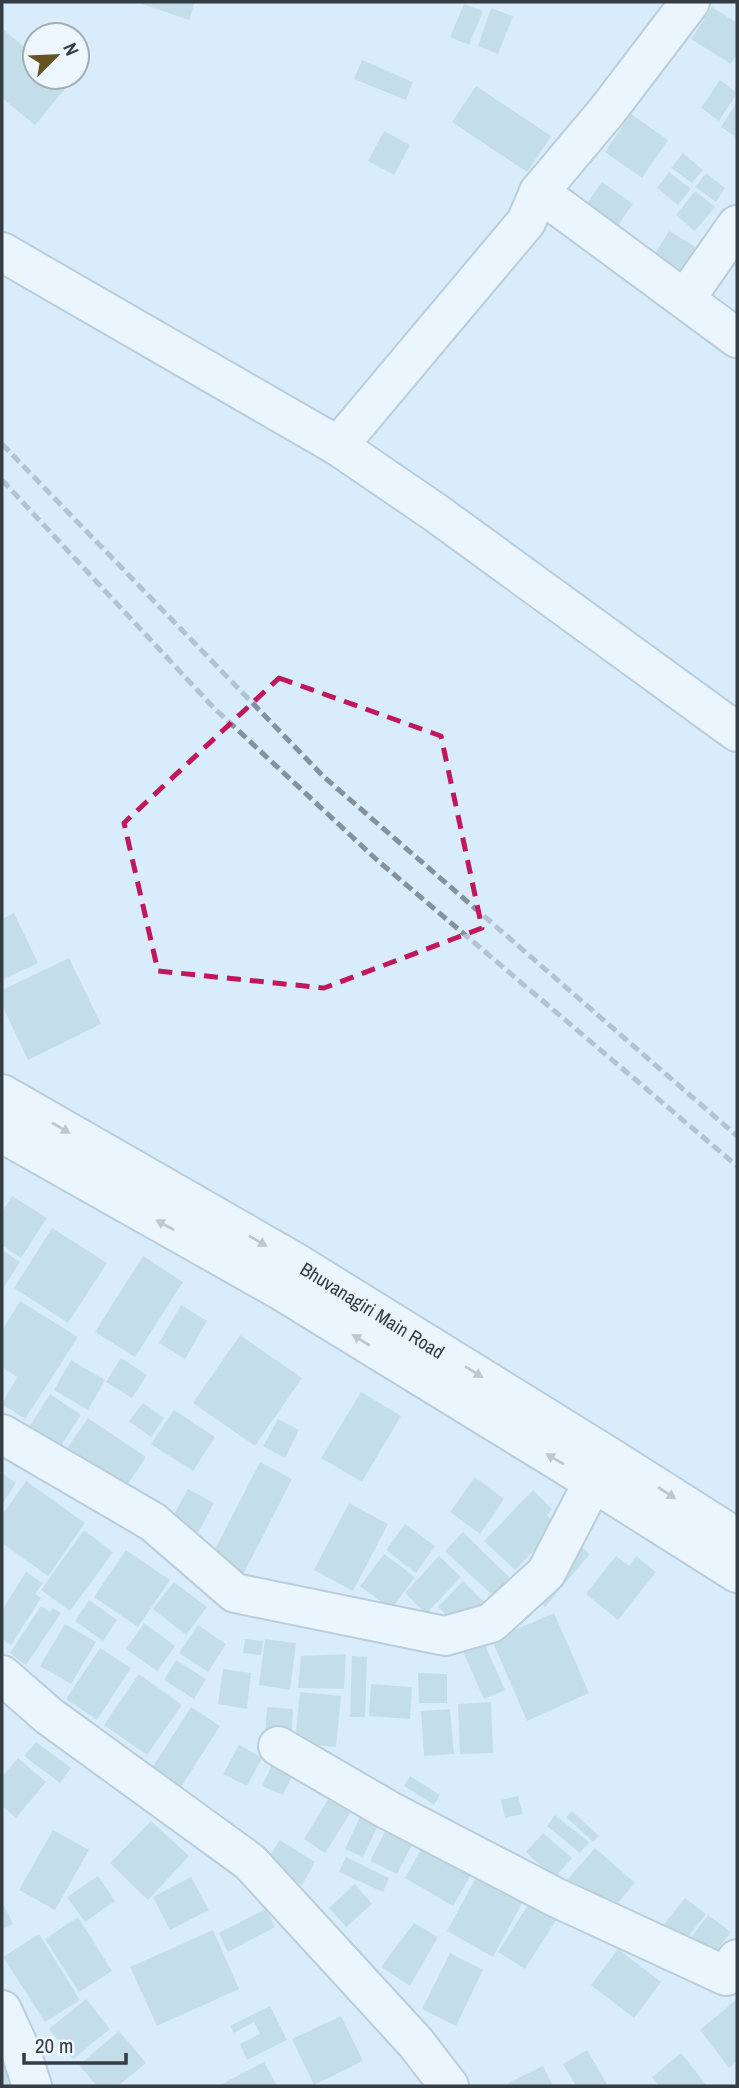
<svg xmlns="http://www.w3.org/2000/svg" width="739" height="2088" font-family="'Archivo Narrow',sans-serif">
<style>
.building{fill:#acccd3}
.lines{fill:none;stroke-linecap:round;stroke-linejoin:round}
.minor-casing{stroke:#91a7b8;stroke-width:42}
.major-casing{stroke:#91a7b8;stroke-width:42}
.minor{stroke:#fff;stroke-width:38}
.major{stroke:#fff;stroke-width:38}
.rail{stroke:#84929d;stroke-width:5;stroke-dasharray:10 5;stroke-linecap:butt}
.oneway{fill:#9a9ea2}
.marked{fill:none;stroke:#c2185b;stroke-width:5;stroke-dasharray:14 9;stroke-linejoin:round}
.labels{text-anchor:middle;stroke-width:6;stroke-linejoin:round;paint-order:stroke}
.street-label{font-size:19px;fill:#343d44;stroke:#eef7ff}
</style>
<rect width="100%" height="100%" fill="#d9ecfb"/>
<!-- building -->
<g class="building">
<polygon points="136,2 195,2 189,20"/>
<polygon points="464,4 483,11 469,45 450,37"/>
<polygon points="712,7 737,23 737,54 731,64 691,39"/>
<polygon points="491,8 513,16 498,54 478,46"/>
<polygon points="2,28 35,56 35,77 61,77 69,84 35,125 2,98"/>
<polygon points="362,60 413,82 406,100 354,79"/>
<polygon points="720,80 737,93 719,121 701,108"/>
<polygon points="476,86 551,136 527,172 452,122"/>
<polygon points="737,102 737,138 721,127"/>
<polygon points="631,114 668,140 642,178 605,152"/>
<polygon points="384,131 410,145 394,175 368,161"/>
<polygon points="683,153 703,170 692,183 671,168"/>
<polygon points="669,172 691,189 678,205 657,188"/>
<polygon points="706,173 725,188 716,202 695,187"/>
<polygon points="602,182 633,204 617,227 585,206"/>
<polygon points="695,191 715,207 695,231 676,215"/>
<polygon points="669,231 696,247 681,274 653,257"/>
<polygon points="14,913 38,963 2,980 2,919"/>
<polygon points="69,958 101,1024 28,1060 2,1005 2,990"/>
<polygon points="12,1196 47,1218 21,1258 2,1245 2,1212"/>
<polygon points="52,1228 107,1263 68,1323 14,1288"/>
<polygon points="2,1250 20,1262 2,1290"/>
<polygon points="143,1256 183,1282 135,1357 95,1332"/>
<polygon points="20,1301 78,1337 25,1419 2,1404 17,1377 2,1367 2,1330"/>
<polygon points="181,1305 207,1321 185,1359 159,1343"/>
<polygon points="240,1335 302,1378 255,1446 193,1403"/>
<polygon points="121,1358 147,1375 132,1398 106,1382"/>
<polygon points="71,1360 105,1380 88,1410 54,1390"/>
<polygon points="361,1392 401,1416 362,1482 321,1458"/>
<polygon points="50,1394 81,1415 60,1447 29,1427"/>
<polygon points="143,1403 164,1418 151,1437 129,1421"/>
<polygon points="174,1410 215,1437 193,1471 151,1444"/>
<polygon points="88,1418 146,1457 120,1496 62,1456"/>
<polygon points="278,1419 299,1430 285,1458 263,1446"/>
<polygon points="260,1462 292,1479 243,1575 210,1559"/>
<polygon points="2,1473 16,1483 2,1504"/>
<polygon points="475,1477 504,1499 480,1534 450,1512"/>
<polygon points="26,1481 85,1523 48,1576 2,1543 2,1515"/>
<polygon points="188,1489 214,1503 194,1540 168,1525"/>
<polygon points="533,1490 552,1509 547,1515 558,1526 515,1570 484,1541"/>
<polygon points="349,1503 388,1524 353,1591 314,1570"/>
<polygon points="405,1524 435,1546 416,1573 386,1550"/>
<polygon points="84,1530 113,1552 70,1611 41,1590"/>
<polygon points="463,1532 511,1579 494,1597 445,1551"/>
<polygon points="576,1542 590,1554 545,1607 531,1596"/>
<polygon points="126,1550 170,1580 138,1627 94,1597"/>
<polygon points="384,1554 415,1577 391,1609 360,1586"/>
<polygon points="439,1556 461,1577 426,1614 405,1593"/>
<polygon points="616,1556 629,1566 636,1556 656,1572 618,1620 586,1594"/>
<polygon points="26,1572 43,1583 35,1594 41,1598 11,1645 2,1639 2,1610"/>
<polygon points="463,1581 486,1604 461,1629 438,1607"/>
<polygon points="174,1582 207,1607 186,1635 153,1609"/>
<polygon points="89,1600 117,1620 103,1641 75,1621"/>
<polygon points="41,1606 50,1612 53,1608 61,1613 26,1665 10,1653"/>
<polygon points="554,1613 589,1693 527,1721 492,1640"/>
<polygon points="144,1623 175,1646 157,1671 126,1649"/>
<polygon points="65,1624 96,1642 71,1684 40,1666"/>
<polygon points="198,1625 226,1644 208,1672 179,1653"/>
<polygon points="481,1636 505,1690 484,1699 460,1645"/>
<polygon points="245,1639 263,1641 261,1655 243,1653"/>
<polygon points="265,1639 296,1643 290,1690 259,1685"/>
<polygon points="100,1648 131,1668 97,1720 66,1699"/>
<polygon points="346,1654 344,1689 298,1688 301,1656"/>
<polygon points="352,1656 367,1657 365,1717 350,1717"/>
<polygon points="176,1660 206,1679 194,1699 164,1680"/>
<polygon points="223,1669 251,1673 247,1709 218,1704"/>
<polygon points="418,1673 447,1674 447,1703 419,1703"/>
<polygon points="139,1674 182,1705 147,1755 104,1725"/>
<polygon points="371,1684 412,1687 410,1719 369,1716"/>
<polygon points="300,1692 341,1696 336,1747 295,1743"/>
<polygon points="491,1702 493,1753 460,1754 458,1704"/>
<polygon points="191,1707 220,1726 181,1787 152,1768"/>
<polygon points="267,1707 293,1709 291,1739 265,1737"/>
<polygon points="450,1709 454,1754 424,1756 421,1711"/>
<polygon points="36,1742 71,1768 60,1783 24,1756"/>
<polygon points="239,1745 262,1758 247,1786 223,1774"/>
<polygon points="276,1756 297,1766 283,1795 262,1786"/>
<polygon points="18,1758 46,1782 16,1818 2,1806 2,1777"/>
<polygon points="410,1776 440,1795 434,1805 404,1786"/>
<polygon points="334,1790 356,1804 325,1853 304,1839"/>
<polygon points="518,1796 523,1814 505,1818 501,1800"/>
<polygon points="367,1802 385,1810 363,1857 345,1849"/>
<polygon points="572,1811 599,1836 593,1842 566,1817"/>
<polygon points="555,1815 589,1842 580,1853 547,1826"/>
<polygon points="391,1820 417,1835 397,1874 370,1861"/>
<polygon points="151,1821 189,1856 148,1900 110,1863"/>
<polygon points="53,1830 89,1850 55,1910 19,1890"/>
<polygon points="543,1833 572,1858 554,1878 526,1852"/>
<polygon points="280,1840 315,1862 302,1885 265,1863"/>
<polygon points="424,1844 473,1871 453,1906 405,1878"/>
<polygon points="595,1848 635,1883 607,1915 567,1880"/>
<polygon points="346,1857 389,1878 383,1892 339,1872"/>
<polygon points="480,1870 526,1896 493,1957 447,1931"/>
<polygon points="98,1876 115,1901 85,1922 67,1897"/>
<polygon points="191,1877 209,1910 170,1930 153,1897"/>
<polygon points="355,1884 372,1904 346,1927 329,1908"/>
<polygon points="685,1898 706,1914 683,1943 662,1927"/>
<polygon points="531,1900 558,1917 525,1969 498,1952"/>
<polygon points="2,1901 13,1924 2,1929"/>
<polygon points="266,1909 275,1927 228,1952 219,1933"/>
<polygon points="708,1915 731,1932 710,1959 688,1942"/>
<polygon points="78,1917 112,1971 79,1992 45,1939"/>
<polygon points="414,1923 438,1937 410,1986 381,1967"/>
<polygon points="213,1930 239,1989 157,2026 130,1967"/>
<polygon points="39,1934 80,2000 45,2022 3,1957"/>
<polygon points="618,1949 661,1982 634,2018 591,1985"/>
<polygon points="450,1953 483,1970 456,2026 422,2009"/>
<polygon points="86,1999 110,2029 73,2059 49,2029"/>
<polygon points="737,1999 737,2061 729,2068 700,2030"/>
<polygon points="270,2006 287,2040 247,2060 240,2044 260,2034 254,2022 234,2033 230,2026"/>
<polygon points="341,2016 363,2061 314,2085 292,2039"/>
<polygon points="119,2031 146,2063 118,2086 97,2086 79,2065"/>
<polygon points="587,2050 607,2084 604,2086 576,2086 563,2064"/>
<polygon points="12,2053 24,2086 2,2086 2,2056"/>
<polygon points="681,2053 707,2086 659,2086 652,2077"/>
<polygon points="264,2062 277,2086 218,2086"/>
<polygon points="543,2066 553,2086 509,2086 508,2083"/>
</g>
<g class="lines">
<defs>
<g id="minor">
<polyline points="539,192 737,338"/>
<polyline points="2,252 338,446 436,513 737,732"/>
<polyline points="685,299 737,225"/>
<polyline points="338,446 526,222 539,192 607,111 690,2"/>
<polyline points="2,1434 153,1522 235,1593 445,1636 491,1623 546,1573 593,1482"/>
<polyline points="2,1675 49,1716 250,1862 416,2043 449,2086"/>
<polyline points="278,1746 388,1810 555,1897 726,1976 737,1959"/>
<polyline points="2,2010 20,2049 32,2086"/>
</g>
<g id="major">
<path id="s1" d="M 2,1094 L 293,1261 L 611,1458 L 737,1538"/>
<polyline points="2,1133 282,1291 593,1482 737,1573"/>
</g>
</defs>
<!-- minor casing -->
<use href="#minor" class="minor-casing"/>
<!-- major casing -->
<use href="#major" class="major-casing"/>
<!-- minor -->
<use href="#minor" class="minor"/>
<!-- major -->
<use href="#major" class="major"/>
<!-- rail -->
<g class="rail">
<polyline points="2,444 324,777 737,1136"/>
<polyline points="2,480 213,707 377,860 737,1166"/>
</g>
</g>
<!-- one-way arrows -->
<defs><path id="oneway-solid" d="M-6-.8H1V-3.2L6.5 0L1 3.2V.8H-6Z" transform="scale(1.75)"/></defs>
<g class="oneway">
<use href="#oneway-solid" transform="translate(61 1128) rotate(30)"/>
<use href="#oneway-solid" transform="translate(165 1225) rotate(-151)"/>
<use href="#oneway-solid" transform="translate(258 1241) rotate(30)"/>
<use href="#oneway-solid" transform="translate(361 1340) rotate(-148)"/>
<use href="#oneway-solid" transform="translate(474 1372) rotate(32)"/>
<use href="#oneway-solid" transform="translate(555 1459) rotate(-149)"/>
<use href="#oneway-solid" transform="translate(667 1493) rotate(33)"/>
</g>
<!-- marked area -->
<path d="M0 0H739V2088H0ZM 279,678 L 441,736 L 482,928 L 324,988 L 158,971 L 124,823 Z" fill="#d9ecfb" fill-opacity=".55" fill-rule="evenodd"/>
<path class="marked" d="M 279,678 L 441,736 L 482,928 L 324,988 L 158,971 L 124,823 Z"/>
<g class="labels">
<!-- street labels -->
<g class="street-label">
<text dy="7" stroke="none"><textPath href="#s1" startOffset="429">Bhuvanagiri Main Road</textPath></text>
</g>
</g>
<!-- border -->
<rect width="739" height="2088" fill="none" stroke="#343d44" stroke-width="7"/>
<!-- north arrow -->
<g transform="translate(56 56) rotate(66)"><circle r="33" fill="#eef7ff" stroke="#a4adb4" stroke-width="2"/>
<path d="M0-5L12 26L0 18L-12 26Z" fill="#655422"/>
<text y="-10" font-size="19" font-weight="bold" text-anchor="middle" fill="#343d44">N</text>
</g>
<!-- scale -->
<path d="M24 2053v10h102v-10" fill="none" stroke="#343d44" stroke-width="3.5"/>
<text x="35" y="2053" font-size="21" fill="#343d44" stroke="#eef7ff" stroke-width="5" paint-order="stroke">20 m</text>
</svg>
